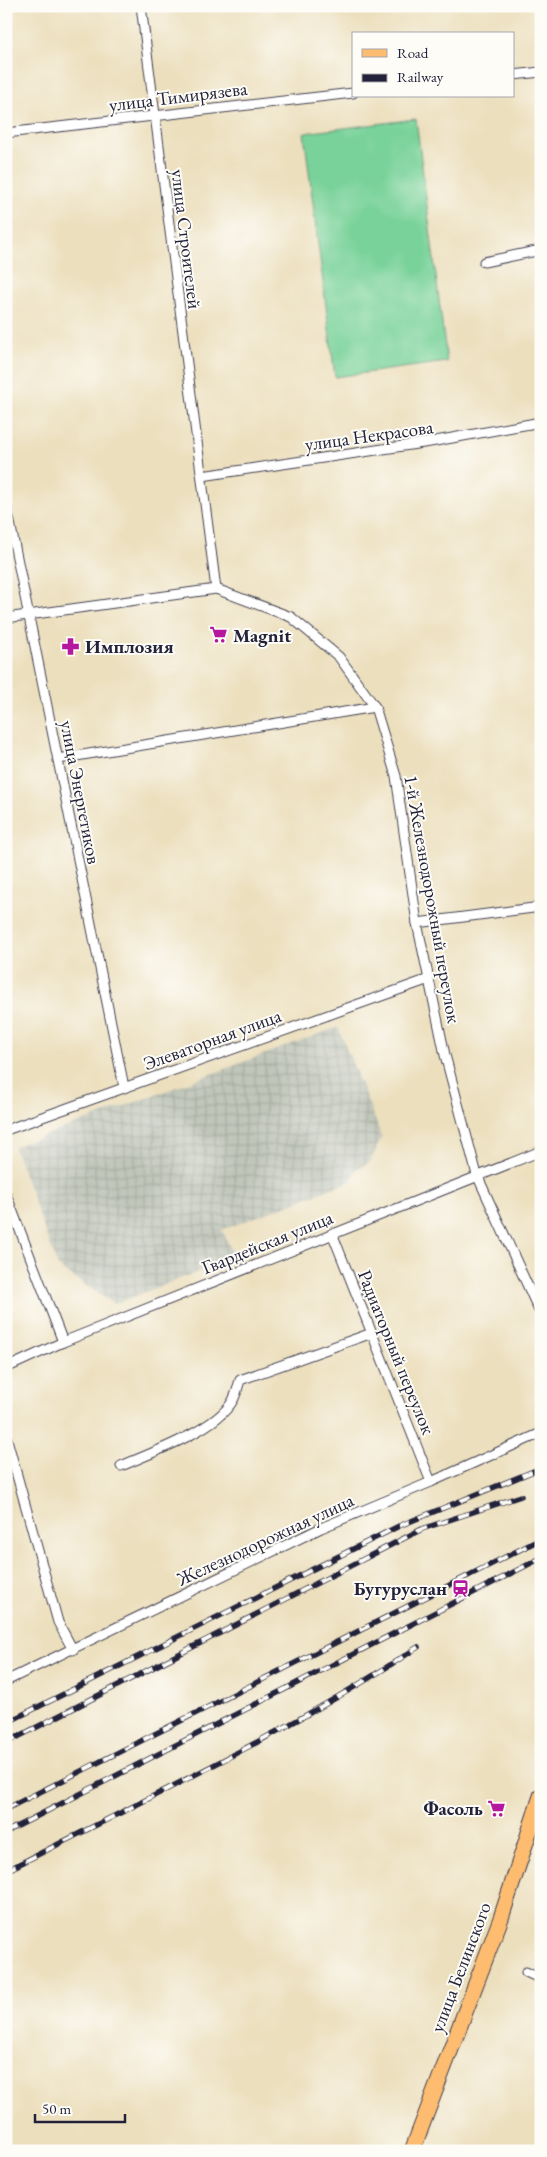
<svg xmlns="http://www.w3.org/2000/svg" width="547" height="2157" font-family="'EB Garamond',serif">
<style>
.industrial{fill:url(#industrial-grid)}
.grass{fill:#78d299;stroke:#4d7a6a}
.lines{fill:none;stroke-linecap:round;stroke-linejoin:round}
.minor-casing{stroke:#403e4e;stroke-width:11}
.primary-casing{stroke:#403e4e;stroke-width:17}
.minor{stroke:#fff;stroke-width:9}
.primary{stroke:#fdbc6f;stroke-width:15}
.rail-casing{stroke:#22223b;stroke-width:5.5}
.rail{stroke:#fdfcf7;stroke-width:4;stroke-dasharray:11;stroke-linecap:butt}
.labels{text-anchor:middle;stroke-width:4;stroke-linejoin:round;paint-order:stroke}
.street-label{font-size:19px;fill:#22223b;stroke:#fdfcf7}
.poi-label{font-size:19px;font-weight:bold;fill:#22223b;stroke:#fdfcf7;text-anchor:start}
</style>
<defs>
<pattern id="industrial-grid" width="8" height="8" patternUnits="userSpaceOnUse" patternTransform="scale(1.25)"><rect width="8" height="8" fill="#c1c6ba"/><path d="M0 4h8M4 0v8" fill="none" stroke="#a6aaa1"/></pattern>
</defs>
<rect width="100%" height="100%" fill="#fdfcf7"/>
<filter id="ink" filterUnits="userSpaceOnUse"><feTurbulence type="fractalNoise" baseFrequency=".02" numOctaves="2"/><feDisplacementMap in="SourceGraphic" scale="10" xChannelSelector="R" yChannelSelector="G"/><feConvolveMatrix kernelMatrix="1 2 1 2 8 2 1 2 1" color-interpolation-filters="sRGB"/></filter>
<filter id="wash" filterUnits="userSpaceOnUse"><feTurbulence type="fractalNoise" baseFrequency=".0096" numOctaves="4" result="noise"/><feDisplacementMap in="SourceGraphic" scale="20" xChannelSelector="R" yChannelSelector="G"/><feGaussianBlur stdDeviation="1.12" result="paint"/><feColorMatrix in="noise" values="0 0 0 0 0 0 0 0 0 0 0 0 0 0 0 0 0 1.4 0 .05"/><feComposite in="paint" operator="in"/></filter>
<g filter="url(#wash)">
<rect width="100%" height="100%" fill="#ecdfbd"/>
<!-- industrial -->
<polygon class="industrial" points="338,1027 382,1137 370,1162 355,1170 351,1181 222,1230 235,1258 114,1304 58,1267 14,1147"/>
<!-- grass -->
<polygon class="grass" points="416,119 447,362 335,377 304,133"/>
</g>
<g filter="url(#ink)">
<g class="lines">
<defs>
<g id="minor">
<polyline points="141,6 216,589"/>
<polyline points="513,75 541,72"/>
<polyline points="6,133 353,93"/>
<polyline points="484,262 541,250"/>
<polyline points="202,476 430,442 541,422"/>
<polyline points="6,503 124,1087"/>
<polyline points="6,618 216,589 291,617 339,657 375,707 396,776 417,923 445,1055 477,1175 541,1315"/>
<polyline points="58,759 375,707"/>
<polyline points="417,923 541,907"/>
<polyline points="6,1130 429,979"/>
<polyline points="6,1194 63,1342"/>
<polyline points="332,1233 431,1482"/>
<polyline points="6,1368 63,1342 541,1151"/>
<polyline points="6,1436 58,1622 73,1650"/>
<path d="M 121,1466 C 151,1453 215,1430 232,1402 C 236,1396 238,1387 240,1380 L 372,1333"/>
<polyline points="6,1681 321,1528 431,1482 541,1433"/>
<polyline points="526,1972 541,1979"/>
</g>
<polyline id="primary" points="412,2151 501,1918 541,1796"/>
</defs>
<!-- minor casing -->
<use href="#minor" class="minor-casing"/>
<!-- primary casing -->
<use href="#primary" class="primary-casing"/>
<!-- minor -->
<use href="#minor" class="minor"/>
<!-- primary -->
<use href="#primary" class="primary"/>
<defs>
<g id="rail">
<polyline points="6,1723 399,1526 541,1468"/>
<polyline points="6,1743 422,1529 521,1496"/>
<polyline points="6,1809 541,1539"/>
<polyline points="6,1832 541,1558"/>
<path d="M 6,1871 C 145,1799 288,1733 418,1647"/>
</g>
</defs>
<!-- rail casing -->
<use href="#rail" class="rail-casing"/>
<!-- rail -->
<use href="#rail" class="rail"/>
</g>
</g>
<!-- icons -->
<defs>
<symbol id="supermarket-bare" viewBox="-9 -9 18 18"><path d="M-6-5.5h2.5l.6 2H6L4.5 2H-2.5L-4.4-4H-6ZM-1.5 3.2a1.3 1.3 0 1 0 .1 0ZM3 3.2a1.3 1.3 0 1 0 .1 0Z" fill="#b5179e" stroke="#fdfcf7" stroke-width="2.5" paint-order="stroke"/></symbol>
<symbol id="pharmacy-bare" viewBox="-9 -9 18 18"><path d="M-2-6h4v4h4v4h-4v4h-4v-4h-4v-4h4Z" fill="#b5179e" stroke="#fdfcf7" stroke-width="2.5" paint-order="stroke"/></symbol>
<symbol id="station-bare" viewBox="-9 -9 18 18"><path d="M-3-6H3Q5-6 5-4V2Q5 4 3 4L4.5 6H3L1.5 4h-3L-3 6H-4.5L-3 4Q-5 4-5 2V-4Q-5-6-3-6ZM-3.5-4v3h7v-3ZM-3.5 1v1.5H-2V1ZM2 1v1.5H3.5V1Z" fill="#b5179e" stroke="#fdfcf7" stroke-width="2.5" paint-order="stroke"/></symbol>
</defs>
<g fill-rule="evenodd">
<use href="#supermarket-bare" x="206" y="622" width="25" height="25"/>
<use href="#pharmacy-bare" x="58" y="634" width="25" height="25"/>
<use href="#station-bare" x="448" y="1576" width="25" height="25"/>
<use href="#supermarket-bare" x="484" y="1796" width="25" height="25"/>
</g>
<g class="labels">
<!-- street labels -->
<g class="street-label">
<text transform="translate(178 96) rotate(-7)" y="7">улица Тимирязева</text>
<text transform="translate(187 239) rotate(83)" y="7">улица Строителей</text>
<text transform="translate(369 435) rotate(-8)" y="7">улица Некрасова</text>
<text transform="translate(81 792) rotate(79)" y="7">улица Энергетиков</text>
<text transform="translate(433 899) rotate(80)" y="7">1-й Железнодорожный переулок</text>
<text transform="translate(212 1039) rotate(-20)" y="7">Элеваторная улица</text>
<text transform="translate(267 1242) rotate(-22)" y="7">Гвардейская улица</text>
<text transform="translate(397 1352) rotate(68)" y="7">Радиаторный переулок</text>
<text transform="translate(265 1539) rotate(-25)" y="7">Железнодорожная улица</text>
<text transform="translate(460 1967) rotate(-69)" y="7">улица Белинского</text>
</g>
<!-- poi labels -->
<g class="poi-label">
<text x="233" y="642">Magnit</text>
<text x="85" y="653">Имплозия</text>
<text x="447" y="1595" text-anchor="end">Бугуруслан</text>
<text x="483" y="1815" text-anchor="end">Фасоль</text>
</g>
</g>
<!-- margin -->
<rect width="547" height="2157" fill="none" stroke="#fdfcf7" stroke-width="25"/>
<!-- legend -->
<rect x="352" y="32" width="162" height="65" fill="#fdfcf7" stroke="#a5a5ac"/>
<rect x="362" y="49" width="25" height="8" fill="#fdbc6f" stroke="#a5a5ac"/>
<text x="397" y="58" font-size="15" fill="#22223b">Road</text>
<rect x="362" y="74" width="25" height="8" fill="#22223b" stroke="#a5a5ac"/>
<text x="397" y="82" font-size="15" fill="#22223b">Railway</text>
<!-- scale -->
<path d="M35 2114v8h90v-8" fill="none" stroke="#22223b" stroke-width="2.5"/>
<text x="42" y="2114" font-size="15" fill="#22223b" stroke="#fdfcf7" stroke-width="4" paint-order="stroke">50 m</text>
</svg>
